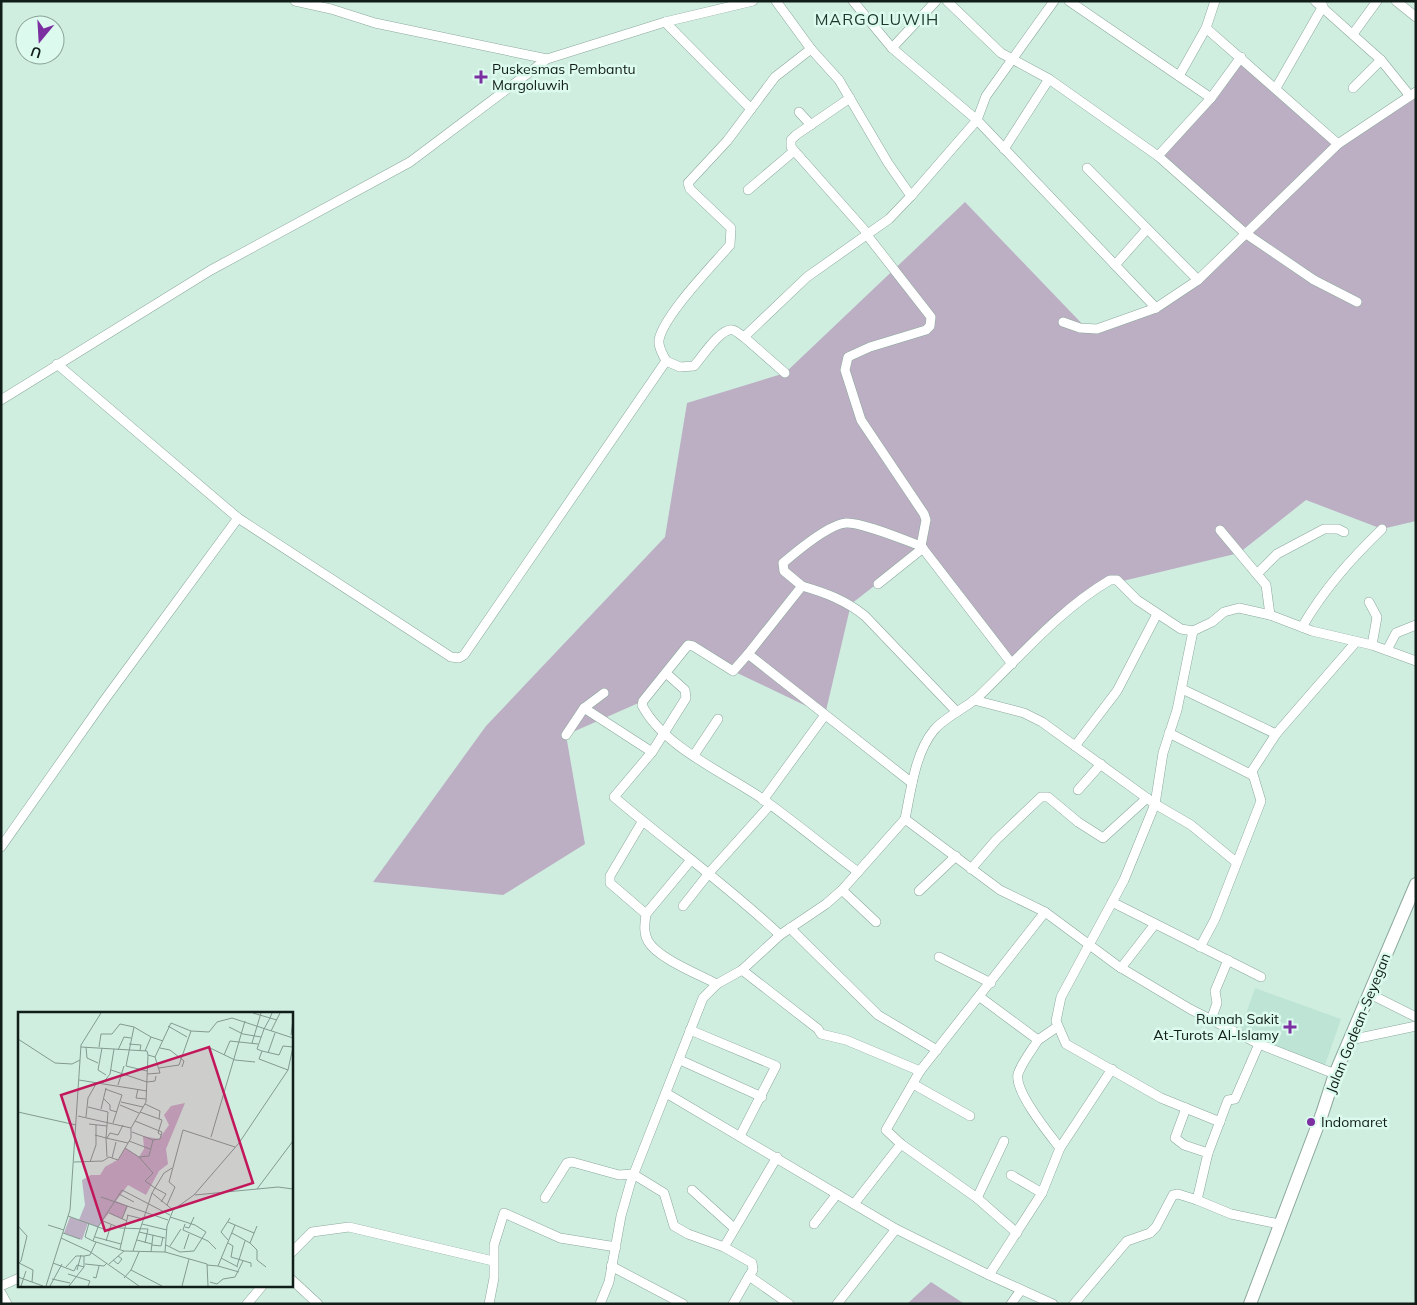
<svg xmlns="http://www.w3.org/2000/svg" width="1417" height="1305" font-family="Mulish,sans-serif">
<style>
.built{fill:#bde4d4}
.green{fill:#bcafc3}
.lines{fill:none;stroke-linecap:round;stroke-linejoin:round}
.minor-casing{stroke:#8ba89c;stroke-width:10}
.secondary-casing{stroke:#8ba89c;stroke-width:14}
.minor{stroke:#fff;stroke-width:9}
.secondary{stroke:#fff;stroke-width:12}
.poi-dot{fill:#7b2fa0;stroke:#dcfbee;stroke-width:2}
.labels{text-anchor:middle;stroke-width:5;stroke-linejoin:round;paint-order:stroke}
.poi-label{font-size:14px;fill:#111d18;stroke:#dcfbee;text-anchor:start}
.street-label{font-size:14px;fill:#111d18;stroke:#dcfbee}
.quarter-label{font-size:16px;letter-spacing:1px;fill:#1d372d;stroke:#dcfbee}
.inset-road{fill:none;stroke:#839a90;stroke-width:1}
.view{fill:#c2185b;fill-opacity:0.15;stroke:#c2185b;stroke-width:2.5}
.inset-edge{fill:none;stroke:#111d18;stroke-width:2.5}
</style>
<rect width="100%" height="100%" fill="#cfeee0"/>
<!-- built -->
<polygon class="built" points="1255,988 1341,1019 1325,1065 1239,1034"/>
<!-- green -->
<g class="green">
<polygon points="1241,57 1338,143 1416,91 1416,521 1382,529 1306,500 1239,553 1098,587 1012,664 923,548 851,604 825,715 733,671 693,646 643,701 566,735 585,844 503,895 373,882 486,726 665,537 687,403 785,373 965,202 1088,330 1156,308 1198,280 1245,234 1155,155"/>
<polygon points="931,1282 963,1303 907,1304"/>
</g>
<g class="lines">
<defs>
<g id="minor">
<polyline points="295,1 331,9 375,23 547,59"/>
<polyline points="776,1 811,49 839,80 888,163 911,196 977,120 986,96 1054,1"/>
<polyline points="853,1 892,48 977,120 1156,308 1198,280 1338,144 1416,92"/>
<polyline points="947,1 1001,53 1049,79 1158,156 1211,98 1241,57"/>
<polyline points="1069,1 1211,98"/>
<polyline points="1315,1 1381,60 1410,96"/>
<polyline points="1396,1 1416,17"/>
<polyline points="665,22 751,109"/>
<polyline points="1206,28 1338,144"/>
<polyline points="1353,34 1377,1"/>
<polyline points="892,48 936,1"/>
<polyline points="1179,76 1206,28 1215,1"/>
<polyline points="1276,88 1323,6"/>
<polyline points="1353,88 1381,60"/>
<polyline points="850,98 796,135 791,140 791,147 868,234"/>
<polyline points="799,112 811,125"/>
<polyline points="1004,149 1049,79"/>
<polyline points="1158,156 1245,233 1314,280 1357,302"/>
<polyline points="1087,168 1198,280"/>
<polyline points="748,190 794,151"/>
<polyline points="1115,265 1147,229"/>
<polyline points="1063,322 1080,328 1097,329 1156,308"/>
<polyline points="744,337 785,373"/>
<path d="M 666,361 L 680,367 L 694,366 C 702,357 721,327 733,330 C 737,331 740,335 744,337 L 807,277 L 889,219 L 911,196"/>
<path d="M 57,364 L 238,518 L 451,657 L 459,658 L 464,655 L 666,361 C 663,354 658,348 659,340 C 663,316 713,265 730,245 L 731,228 L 690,189 L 688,183 L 727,141 L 775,77 L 811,49"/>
<polyline points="1,400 211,270 410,162 547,59 665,22 753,1"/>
<polyline points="1220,530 1266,585 1270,615"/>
<polyline points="921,546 1012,664"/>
<polyline points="1258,573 1277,554 1324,529 1338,529 1344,532"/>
<polyline points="878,584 923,548"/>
<path d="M 802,586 C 826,593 845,600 865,616 L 957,712"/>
<polyline points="1369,602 1377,617 1372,645"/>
<path d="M 1302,627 C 1324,589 1351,559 1382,529"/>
<polyline points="1193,631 1177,710 1163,753 1155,804 1191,825 1236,862"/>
<polyline points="1387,650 1396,633 1416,625"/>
<path d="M 748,654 L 802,586 L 784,571 L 783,563 C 797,551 829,524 846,523 C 862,522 904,540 921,546 L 926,520 L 924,514 L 861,420 L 845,370 L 848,357 L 870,347 L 926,330 L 930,326 L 931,317 L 867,235"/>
<path d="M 666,673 L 685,690 L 686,698 L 652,752 L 614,797 C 669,844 727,885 780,935"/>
<polyline points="1182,689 1276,734"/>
<polyline points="974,700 1024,713 1042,722 1155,804 1124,880 1061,997 1056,1021 1066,1044 1161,1098 1220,1122"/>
<polyline points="584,708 652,752"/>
<polyline points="1169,733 1252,775"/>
<polyline points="566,735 584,708 604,693"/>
<polyline points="1075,746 1117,691 1157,614"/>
<polyline points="694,755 718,719"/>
<polyline points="1078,790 1101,764"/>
<polyline points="763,800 825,715"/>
<path d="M 905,819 C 911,790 915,753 934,730 C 945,717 964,709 977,698 C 1020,657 1059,610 1110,580 L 1117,580 L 1137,600 L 1181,629 L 1193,631 L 1212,622 L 1224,612 L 1239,608 L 1270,615 L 1312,631 L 1372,645 L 1416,661"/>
<path d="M 642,822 L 610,876 L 610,883 L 646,914 C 645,923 643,932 648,941 C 657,958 700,975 717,984"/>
<polyline points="1,847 103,702 238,518"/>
<polyline points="971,869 996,840 1041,797 1048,797 1078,822 1103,838 1147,798"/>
<path d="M 858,872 C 826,848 796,823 764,800 C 727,774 663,747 642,705 L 643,701 L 688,645 L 693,646 L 733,671 L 748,654 L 912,783"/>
<polyline points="842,890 876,922"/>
<polyline points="919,891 956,856"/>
<polyline points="1112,902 1261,977"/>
<polyline points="683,906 709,873 770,805"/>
<polyline points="646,914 691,860"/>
<polyline points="790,928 878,1015 937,1050"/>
<polyline points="1200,947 1215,919 1261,801 1252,771 1276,734 1356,642"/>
<polyline points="939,957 991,983"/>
<polyline points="1121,968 1155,924"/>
<polyline points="742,970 818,1029 821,1034 846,1040 920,1071"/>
<polyline points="1370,994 1416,1017"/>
<path d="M 980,997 L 1038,1040 C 1032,1050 1022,1062 1018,1074 C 1014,1091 1049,1134 1060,1148"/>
<polyline points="1211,1020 1217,1003 1215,991 1228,960"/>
<polyline points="690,1030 776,1066 740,1136"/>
<polyline points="1038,1040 1057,1027"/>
<polyline points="1350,1040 1416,1026"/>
<polyline points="680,1060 762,1097"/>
<polyline points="913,1084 970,1116"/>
<polyline points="666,1093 896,1229 989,1275 1053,1304"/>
<polyline points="1186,1108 1175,1138 1184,1145 1208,1153"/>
<polyline points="1011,1175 1042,1193"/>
<polyline points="692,1190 734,1228"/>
<polyline points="545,1198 567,1163 572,1162 619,1175 633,1174 664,1193 674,1226 688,1234 724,1247 752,1263 753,1270 749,1276 789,1304"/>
<polyline points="977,1198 1004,1141"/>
<polyline points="1197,1200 1231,1214 1279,1224"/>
<polyline points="854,1204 901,1144"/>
<polyline points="814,1224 837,1194"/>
<polyline points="1017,1233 977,1198 901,1144 886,1130 920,1071 1045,912"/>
<polyline points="724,1247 777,1157"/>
<polyline points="291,1253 312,1232 349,1227 493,1261"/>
<polyline points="611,1266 683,1304"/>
<polyline points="989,1275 1042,1193 1060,1148 1112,1069"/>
<polyline points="291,1279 318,1304"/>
<polyline points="1,1286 19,1278"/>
<polyline points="1,1293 7,1304"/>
<polyline points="247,1304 262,1286"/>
<polyline points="489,1304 494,1278 494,1245 504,1213 560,1238 616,1247"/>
<polyline points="600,1304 609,1282 621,1216 631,1181 703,998 717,984 742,970 780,935 826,904 842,890 905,819 1000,890 1045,912 1118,966 1190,1009 1259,1044 1335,1074"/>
<polyline points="733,1304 749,1276"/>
<polyline points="837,1304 896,1229"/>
<polyline points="1011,1304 1021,1290"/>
<polyline points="1074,1304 1127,1241 1150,1233 1156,1227 1173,1195 1178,1194 1197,1200 1208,1153 1228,1100 1235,1099 1259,1044"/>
</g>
<polyline id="secondary" points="1250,1304 1322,1114 1335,1074 1416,884"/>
</defs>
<!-- minor casing -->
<use href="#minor" class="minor-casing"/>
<!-- secondary casing -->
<use href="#secondary" class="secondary-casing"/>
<!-- minor -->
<use href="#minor" class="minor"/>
<!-- secondary -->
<use href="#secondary" class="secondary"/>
</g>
<!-- markers -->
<g class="poi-dot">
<path d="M478.5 69.5h5v5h5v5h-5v5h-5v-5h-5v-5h5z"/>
<path d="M1287.5 1019.5h5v5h5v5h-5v5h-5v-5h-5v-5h5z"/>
<circle cx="1311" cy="1122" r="5"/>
</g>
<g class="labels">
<!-- poi labels -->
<g class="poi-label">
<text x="492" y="74">Puskesmas Pembantu<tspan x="492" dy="16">Margoluwih</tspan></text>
<text x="1279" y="1024" text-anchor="end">Rumah Sakit<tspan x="1279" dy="16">At-Turots Al-Islamy</tspan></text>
<text x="1321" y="1127">Indomaret</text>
</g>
<!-- street labels -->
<g class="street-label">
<text transform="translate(1358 1023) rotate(-68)" y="5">Jalan Godean-Seyegan</text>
</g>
<!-- quarter labels -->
<g class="quarter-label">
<text x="877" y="25">MARGOLUWIH</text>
</g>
</g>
<!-- overview -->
<g transform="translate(18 1012)">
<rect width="275" height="275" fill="#cfeee0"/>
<path d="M 167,91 L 148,137 L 150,152 L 141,159 L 128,183 L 110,173 L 98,189 L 110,194 L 104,207 L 91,201 L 80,215 L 70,211 L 64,228 L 46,221 L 52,205 L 61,208 L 67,193 L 64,168 L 73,163 L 82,163 L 87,155 L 101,147 L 107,136 L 121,145 L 126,137 L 125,124 L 141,127 L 151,113 L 146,103 L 153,94 Z" fill="#bcafc3"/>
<path class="inset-road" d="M 235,1 L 252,6 L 254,1M 150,14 L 169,25M 116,15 L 108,54 L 129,59M 211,15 L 225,22 L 243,25M 253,19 L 262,1M 273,23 L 275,7M 0,27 L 37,51 L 54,52 L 62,48M 234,31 L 243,1M 111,32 L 123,33 L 122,38M 63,35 L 129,39 L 130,43M 68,35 L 69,46 L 80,51M 81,35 L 83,22 L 94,22 L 102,12 L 116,15 L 133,25M 190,35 L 217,48 L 237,50M 84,36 L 80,58 L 88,63M 142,36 L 152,38 L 166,49 L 164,55M 100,38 L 106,25 L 113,26M 127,39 L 133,25 L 145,29M 244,39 L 239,37 L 246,17 L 252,6 L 259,8M 250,41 L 257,21M 206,43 L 212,29 L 240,32M 141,56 L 161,53 L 173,19M 93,58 L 129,70 L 137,69 L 138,64M 270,58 L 241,47 L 244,39 L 261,43 L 265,34 L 275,35M 129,62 L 142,61 L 137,45M 61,68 L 129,79M 85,71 L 92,62 L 96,37M 100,73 L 106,54M 87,77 L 104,83 L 95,111M 120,77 L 118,86 L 128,87M 86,87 L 92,93 L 92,98 L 99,100M 103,90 L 125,95M 127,92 L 142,99 L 141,107M 102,93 L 121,101M 70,95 L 90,100 L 88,126 L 110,131M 83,97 L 88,76M 0,100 L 58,113M 122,100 L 144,108 L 140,121 L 143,123M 60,104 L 113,116 L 128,90 L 130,43 L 137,45 L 153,11 L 173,19 L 191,20 L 199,10 L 214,6 L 275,26M 68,105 L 70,86 L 79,70M 71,112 L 89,114M 114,120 L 135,128 L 142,127 L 144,120 L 117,109M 77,123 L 88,126 L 89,145M 193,125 L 227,9M 89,126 L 92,121 L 100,123 L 105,113M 135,128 L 131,144 L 121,145 L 135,161 L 127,169 L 137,176M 111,129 L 132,137M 107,136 L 121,145M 94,146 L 98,130M 56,150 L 85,149 L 91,145 L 100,148 L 113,126 L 113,116M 72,150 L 78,133 L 78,113M 137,176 L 148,182 L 143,190M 239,177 L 275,129M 134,181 L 146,161 L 154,156M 101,182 L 116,190M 177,183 L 260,175 L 275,177M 83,185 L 109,194M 149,193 L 157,175 L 151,170 L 165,118 L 217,135M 91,201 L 109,209M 109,203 L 125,207M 50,204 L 91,219M 104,207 L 109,194 L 150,208M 85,209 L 102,216 L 130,217 L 127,231M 210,210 L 236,221M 71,211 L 67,225 L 75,229M 124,212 L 149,218M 167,212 L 165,218 L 190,229 L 198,237M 30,213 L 46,218M 0,214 L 9,224 L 3,249M 239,214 L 232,231 L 239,238 L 239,248 L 248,255M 167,215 L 171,216 L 176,205M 121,220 L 147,226M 45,221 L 62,227M 214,221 L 232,231M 77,225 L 103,232M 43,226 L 71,239 L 121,274M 119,228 L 134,232M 210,228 L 203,220 L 212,206M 88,229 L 93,213M 210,231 L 215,234 L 213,245 L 233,251 L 233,255M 134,233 L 143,234 L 145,225M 148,233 L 162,240 L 176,239 L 188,220 L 177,213 L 152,205M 152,234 L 163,217M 102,237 L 110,203M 166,237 L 171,222M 106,239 L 75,229 L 80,215 L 104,178 L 152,203M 115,239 L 134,181 L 155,198M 133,240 L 135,223M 147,240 L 149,214 L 155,198 L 176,183 L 221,131 L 270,58 L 275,35M 203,246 L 220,255M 95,248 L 100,252 L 104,247 L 100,244M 3,249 L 1,251 L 15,258 L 14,270M 35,251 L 56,259 L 59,253 L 66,255M 67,252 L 86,254 L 89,251M 91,252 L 106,239 L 147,240 L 189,252 L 190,274M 189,253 L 200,254 L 217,213M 200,254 L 221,260M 219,254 L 227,229M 48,255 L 58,244 L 66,244M 59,258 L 63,243M 113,258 L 121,240M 50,262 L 72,269 L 70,274M 0,265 L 25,274M 75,265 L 78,266 L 81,254M 106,266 L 113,258 L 144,274M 34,267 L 52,271M 192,270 L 199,272 L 205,267 L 217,265 L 225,249M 3,274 L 8,259M 28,274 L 52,198 L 63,33 L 83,1M 32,274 L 44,252M 51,274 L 66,255 L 66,244 L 72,243 L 78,230M 164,274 L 171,247"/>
<path class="view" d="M 191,35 L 235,171 L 87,219 L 43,83 Z"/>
<rect width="275" height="275" class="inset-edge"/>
</g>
<!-- border -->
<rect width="1417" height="1305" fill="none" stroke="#111d18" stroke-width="5"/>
<!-- north arrow -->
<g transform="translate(40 40) rotate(198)"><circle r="24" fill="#dcfbee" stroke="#8ba298"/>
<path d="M0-4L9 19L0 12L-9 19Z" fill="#7b2fa0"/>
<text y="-8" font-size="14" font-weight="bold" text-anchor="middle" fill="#111d18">U</text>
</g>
</svg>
